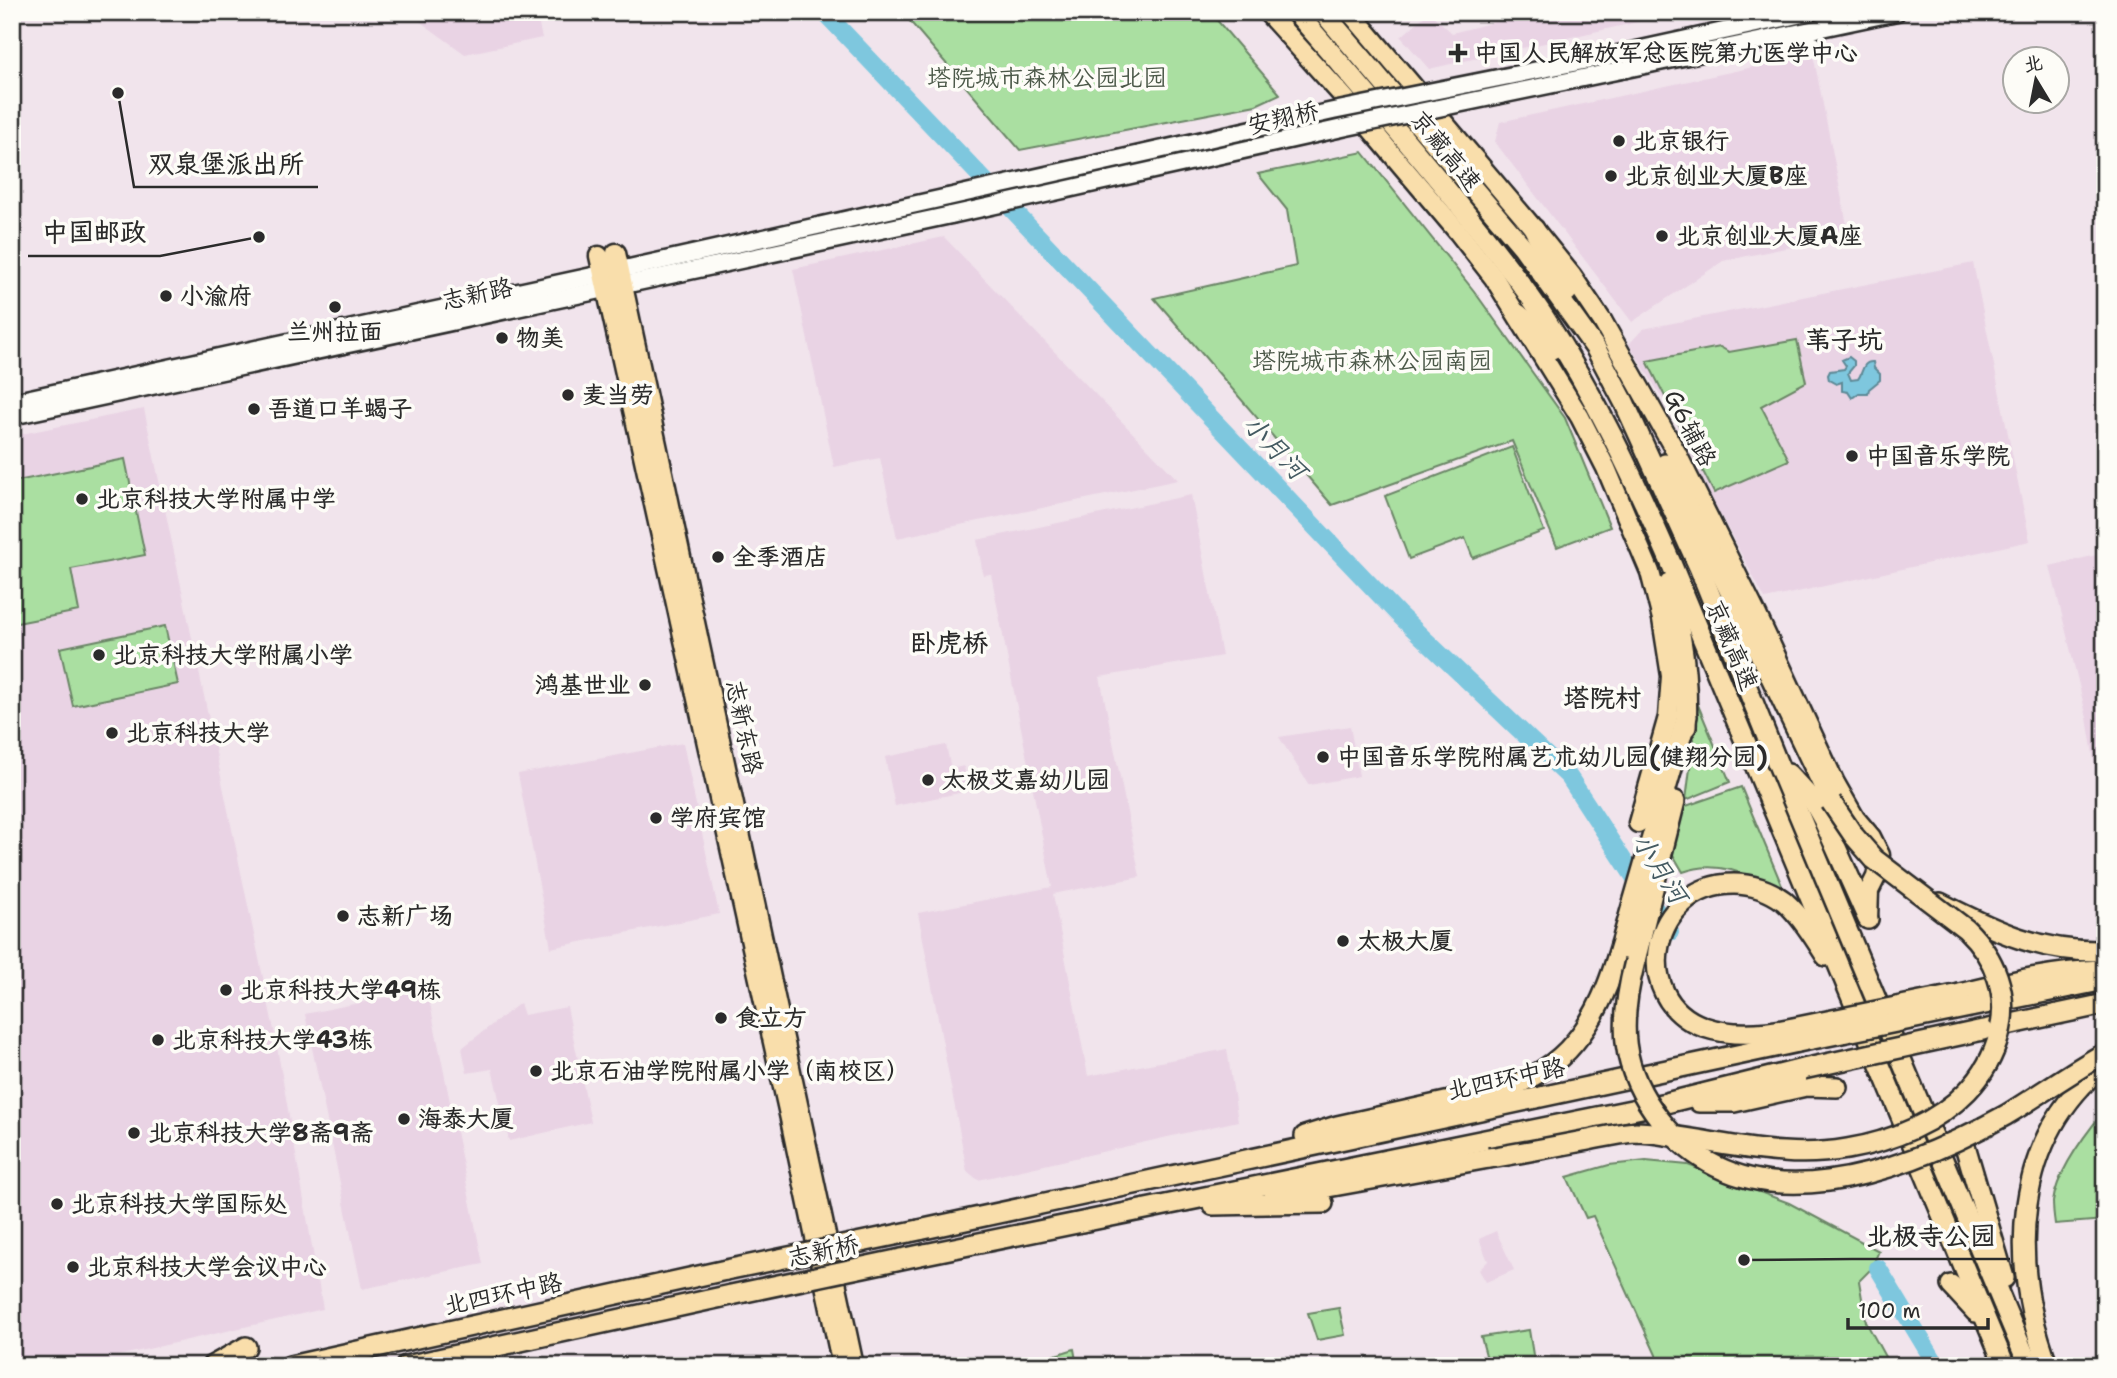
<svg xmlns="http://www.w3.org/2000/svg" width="2117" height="1378" font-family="'Shantell Sans','LXGW WenKai TC',sans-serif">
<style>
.built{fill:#e9d3e4}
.green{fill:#aadfa1;stroke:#6a8566;stroke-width:2}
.water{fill:#7ec7de;stroke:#5d8996;stroke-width:2}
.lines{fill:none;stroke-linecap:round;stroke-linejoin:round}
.river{stroke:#7ec7de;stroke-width:18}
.secondary-casing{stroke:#2b2b2b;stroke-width:21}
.primary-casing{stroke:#2b2b2b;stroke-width:23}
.highway-casing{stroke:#2b2b2b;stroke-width:24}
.secondary{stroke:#fdfcf7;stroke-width:16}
.primary{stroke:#f9deab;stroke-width:18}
.highway{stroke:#f9deab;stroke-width:19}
.secondary-bridge-casing{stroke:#2b2b2b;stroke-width:21;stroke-linecap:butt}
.highway-bridge-casing{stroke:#2b2b2b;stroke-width:24;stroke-linecap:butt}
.secondary-bridge{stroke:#fdfcf7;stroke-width:16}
.highway-bridge{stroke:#f9deab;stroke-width:19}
.poi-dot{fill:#2b2b2b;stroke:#fdfcf7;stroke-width:2.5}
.labels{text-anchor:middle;stroke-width:7;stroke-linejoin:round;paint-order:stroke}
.poi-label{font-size:24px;font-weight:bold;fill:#2b2b2b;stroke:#fdfcf7;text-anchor:start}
.park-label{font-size:24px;fill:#4b5848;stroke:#fdfcf7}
.street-label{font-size:24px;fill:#2b2b2b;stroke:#fdfcf7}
.neighbourhood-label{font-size:26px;font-weight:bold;fill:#2b2b2b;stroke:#fdfcf7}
.water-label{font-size:26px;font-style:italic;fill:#445a61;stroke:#fdfcf7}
.leader{fill:none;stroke:#2b2b2b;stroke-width:2.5}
.callout-dot{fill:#2b2b2b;stroke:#fdfcf7;stroke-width:2.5}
.callout-label{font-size:26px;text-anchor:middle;font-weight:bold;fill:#2b2b2b;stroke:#fdfcf7;stroke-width:7;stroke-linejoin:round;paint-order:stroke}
</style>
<rect width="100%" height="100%" fill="#f1e4ec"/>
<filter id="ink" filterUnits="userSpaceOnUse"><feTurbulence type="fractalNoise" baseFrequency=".0143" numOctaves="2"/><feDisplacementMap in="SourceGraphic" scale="14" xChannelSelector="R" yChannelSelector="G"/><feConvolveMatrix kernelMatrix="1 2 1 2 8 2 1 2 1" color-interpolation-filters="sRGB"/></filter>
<g filter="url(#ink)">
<!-- built -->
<g class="built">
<polygon points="407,12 536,12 542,38 465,54"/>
<polygon points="1429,12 1452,33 1510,18 1509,12 1682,12 1429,69 1401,37"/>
<polygon points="1813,54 1849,235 1723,261 1632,322 1495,142 1500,122"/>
<polygon points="944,237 1178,480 897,538 880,458 834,467 793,269"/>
<polygon points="1973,263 2030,541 1765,599 1710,495 1674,417 1629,344 1643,329"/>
<polygon points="144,409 274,1030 323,1309 74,1366 12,1366 12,436"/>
<polygon points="1191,495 1222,656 1100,677 1140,877 1053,894 1088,1076 1227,1049 1238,1121 978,1180 967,1171 918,913 1052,887 991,574 983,575 977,540"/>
<polygon points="2105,553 2105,827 2087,718 2050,566"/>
<polygon points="1350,726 1359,776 1309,785 1279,737"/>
<polygon points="683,743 719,914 551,948 518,774"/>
<polygon points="946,745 951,769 964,766 969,791 895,806 885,757"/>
<polygon points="427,989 483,1264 362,1289 305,1014"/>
<polygon points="520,1003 524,1015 567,1007 591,1122 509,1141 492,1069 467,1073 462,1048"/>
<polygon points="1496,1231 1514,1270 1486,1282 1479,1270 1488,1261 1479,1239"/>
</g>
<!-- green -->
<g class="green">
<polygon points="902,12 1210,12 1280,94 1256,105 1020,150"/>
<polygon points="1363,152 1474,291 1565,418 1610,527 1557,547 1512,441 1332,505 1154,298 1296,266 1287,210 1258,174"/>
<polygon points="1797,340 1806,382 1761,406 1789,460 1714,493 1647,361 1720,347 1729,352"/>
<polygon points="1512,447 1544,531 1473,558 1465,538 1409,559 1385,496"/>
<polygon points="125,459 145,555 71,569 79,611 12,624 12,482"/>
<polygon points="165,626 178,684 73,706 60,648"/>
<polygon points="1698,705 1730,782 1686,800"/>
<path d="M 1741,787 L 1785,893 C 1752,877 1720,858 1683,872 L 1672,853 L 1683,807 Z"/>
<path d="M 2105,1110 L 2105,1220 L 2055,1224 C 2054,1217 2053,1209 2053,1202 C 2057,1171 2086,1133 2105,1110 Z"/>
<polygon points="1646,1161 1688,1165 1789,1203 1879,1251 1871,1269 1859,1281 1866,1322 1890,1366 1661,1366 1593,1216 1586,1218 1567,1177 1609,1165"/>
<polygon points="1339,1308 1345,1335 1317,1340 1308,1313"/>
<polygon points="1529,1330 1534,1361 1517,1366 1489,1366 1481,1337"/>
<polygon points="1074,1349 1077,1366 1047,1366 1046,1358"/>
</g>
<!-- water -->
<path class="water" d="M 1849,357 L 1854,361 L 1854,366 L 1848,373 L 1851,380 L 1858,379 C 1863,373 1862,361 1873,362 L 1874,368 L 1880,374 L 1880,380 L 1869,389 L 1868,393 L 1859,393 L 1852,398 L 1848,392 L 1842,391 L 1842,382 L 1836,384 L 1829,380 L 1828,375 L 1830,371 L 1844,369 L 1846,366 L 1842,360 Z"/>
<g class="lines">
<!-- river -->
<g class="river">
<polyline points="824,12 1398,614 1569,777 1670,932"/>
<polyline points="1878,1268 1937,1366"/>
</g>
<defs>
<g id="secondary">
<polyline points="1783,41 1814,45"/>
<polyline points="1623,53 1811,12"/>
<polyline points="1626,69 1897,12"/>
<polyline points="12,402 620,270 948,197"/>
<polyline points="12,416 951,215"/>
</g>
<g id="primary">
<polyline points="1267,12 1343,96 1458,232 1494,278 1580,417 1606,468 1650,572 1662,619 1671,676 1668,717 1638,823"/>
<polyline points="1350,12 1534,229 1572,276 1603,322 1677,454 1757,615 1835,783 1855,818 1871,837 1880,855 1876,877 1869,891 1868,919"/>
<polyline points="616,253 854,1366"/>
<polyline points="599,256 790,1119 842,1366"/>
</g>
<g id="highway">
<path d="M 1296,12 C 1353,78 1410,144 1464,211 C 1492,246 1520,280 1544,317 C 1595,395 1634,478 1671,563 L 2005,1366"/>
<polyline points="1323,12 1522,246 1596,349 1624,402 1699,567 1777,762 2029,1366"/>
<polyline points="1534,229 1567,292"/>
<polyline points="1518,314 1543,336 1552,349"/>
<polyline points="1665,464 1719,569 1831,802"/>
<path d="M 1669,584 C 1681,631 1689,677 1686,727"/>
<polyline points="1788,774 1813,801 1824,821 1868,919"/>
<path d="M 1940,903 C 1995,931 2041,953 2105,951"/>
<polyline points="1635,961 1675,801"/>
<path d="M 1960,994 C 2009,982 2055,971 2105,970"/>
<polyline points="1970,1007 2105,980"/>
<path d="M 1793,1028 C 1764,1034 1733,1037 1704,1027 C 1627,999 1651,884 1734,884 C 1751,884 1770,890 1784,901 C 1801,916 1814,937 1826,956"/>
<polyline points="1988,1029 2105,1004"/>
<polyline points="1699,1102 1734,1102 1806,1086 1837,1087"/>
<path d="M 1305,1136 L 1337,1126 L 1509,1088 C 1533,1077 1557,1064 1574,1043 C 1609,1002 1620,946 1635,896 C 1652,836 1670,776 1687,716"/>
<polyline points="1966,1149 2004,1278"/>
<polyline points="1274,1192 1300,1192 1489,1158"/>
<polyline points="1213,1205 1323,1203"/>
<polyline points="919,1230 1798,1042"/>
<polyline points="925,1254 1666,1103 1803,1069"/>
<polyline points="1951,1285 1976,1312"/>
<polyline points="212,1366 246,1347"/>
<polyline points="290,1366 726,1270"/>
<polyline points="406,1366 731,1295"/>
<path d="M 2048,1366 C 2009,1262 2012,1139 2105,1064"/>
</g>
</defs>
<!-- secondary casing -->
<use href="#secondary" class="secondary-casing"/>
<!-- primary casing -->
<use href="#primary" class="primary-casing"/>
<!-- highway casing -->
<use href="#highway" class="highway-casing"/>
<!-- secondary -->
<use href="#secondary" class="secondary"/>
<!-- primary -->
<use href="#primary" class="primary"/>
<!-- highway -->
<use href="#highway" class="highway"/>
<defs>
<g id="secondary-bridge">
<polyline points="948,197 1333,111 1623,53"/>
<polyline points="951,215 1347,127 1626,69"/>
</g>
<g id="highway-bridge">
<path d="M 1635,961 C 1619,1023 1619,1068 1661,1121 C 1749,1232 1904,1172 2006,1115 C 2039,1095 2071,1072 2105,1053"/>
<polyline points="1793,1028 1960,994"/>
<polyline points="1798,1042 1970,1007"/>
<polyline points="1803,1069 1983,1030"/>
<path d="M 1489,1158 C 1521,1153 1552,1147 1583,1141 C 1600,1138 1618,1133 1636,1132 C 1650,1132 1664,1135 1678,1137 C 1713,1142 1748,1150 1783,1152 C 1864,1159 1977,1122 1999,1035 C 2010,994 1995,957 1966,929 L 1874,859 L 1854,836 L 1831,802"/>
<polyline points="726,1270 919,1230"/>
<polyline points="731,1295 925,1254"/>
</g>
</defs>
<!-- secondary-bridge casing -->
<use href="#secondary-bridge" class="secondary-bridge-casing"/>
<!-- highway-bridge casing -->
<use href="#highway-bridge" class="highway-bridge-casing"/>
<!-- secondary-bridge -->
<use href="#secondary-bridge" class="secondary-bridge"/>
<!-- highway-bridge -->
<use href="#highway-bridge" class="highway-bridge"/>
</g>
</g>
<!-- markers -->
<g class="poi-dot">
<path d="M1454.5 42.5h7v7h7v7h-7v7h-7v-7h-7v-7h7z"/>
<circle cx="1619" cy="141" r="7"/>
<circle cx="1611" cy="176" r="7"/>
<circle cx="1662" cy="236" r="7"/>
<circle cx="166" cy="296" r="7"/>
<circle cx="335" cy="307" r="7"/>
<circle cx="502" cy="338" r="7"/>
<circle cx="568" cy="395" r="7"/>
<circle cx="254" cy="409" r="7"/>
<circle cx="1852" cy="456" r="7"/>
<circle cx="82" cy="499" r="7"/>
<circle cx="718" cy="557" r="7"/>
<circle cx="99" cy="655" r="7"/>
<circle cx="645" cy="685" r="7"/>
<circle cx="112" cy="733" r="7"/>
<circle cx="1323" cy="757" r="7"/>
<circle cx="928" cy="780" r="7"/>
<circle cx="656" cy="818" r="7"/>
<circle cx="343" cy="916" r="7"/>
<circle cx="1343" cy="941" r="7"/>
<circle cx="226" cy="990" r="7"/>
<circle cx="721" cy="1018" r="7"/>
<circle cx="158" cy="1040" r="7"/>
<circle cx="536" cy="1071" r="7"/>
<circle cx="404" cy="1119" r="7"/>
<circle cx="134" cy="1133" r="7"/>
<circle cx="57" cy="1204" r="7"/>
<circle cx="73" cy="1267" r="7"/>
</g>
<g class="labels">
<!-- poi labels -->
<g class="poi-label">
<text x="1474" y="61">中国人民解放军总医院第九医学中心</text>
<text x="1633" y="149">北京银行</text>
<text x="1625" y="184">北京创业大厦B座</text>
<text x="1676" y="244">北京创业大厦A座</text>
<text x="180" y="304">小渝府</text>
<text x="335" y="340" text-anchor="middle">兰州拉面</text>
<text x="516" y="346">物美</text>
<text x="582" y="403">麦当劳</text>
<text x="268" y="417">吾道口羊蝎子</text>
<text x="1866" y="464">中国音乐学院</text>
<text x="96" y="507">北京科技大学附属中学</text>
<text x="732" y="565">全季酒店</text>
<text x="113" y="663">北京科技大学附属小学</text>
<text x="631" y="693" text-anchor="end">鸿基世业</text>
<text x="126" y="741">北京科技大学</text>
<text x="1337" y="765">中国音乐学院附属艺术幼儿园(健翔分园)</text>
<text x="942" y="788">太极艾嘉幼儿园</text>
<text x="670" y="826">学府宾馆</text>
<text x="357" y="924">志新广场</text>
<text x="1357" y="949">太极大厦</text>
<text x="240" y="998">北京科技大学49栋</text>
<text x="735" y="1026">食立方</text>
<text x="172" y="1048">北京科技大学43栋</text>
<text x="550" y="1079">北京石油学院附属小学（南校区）</text>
<text x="418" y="1127">海泰大厦</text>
<text x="148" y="1141">北京科技大学8斋9斋</text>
<text x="71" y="1212">北京科技大学国际处</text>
<text x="87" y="1275">北京科技大学会议中心</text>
</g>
<!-- park labels -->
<g class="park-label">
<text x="1047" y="86">塔院城市森林公园北园</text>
<text x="1372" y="369">塔院城市森林公园南园</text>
</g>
<!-- street labels -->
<g class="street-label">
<text transform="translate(1283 118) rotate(-13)" y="8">安翔桥</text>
<text transform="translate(1446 151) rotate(51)" y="8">京藏高速</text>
<text transform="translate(477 294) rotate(-12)" y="8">志新路</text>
<text transform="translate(1690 428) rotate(62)" y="8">G6辅路</text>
<text transform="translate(1732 645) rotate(67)" y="8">京藏高速</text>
<text transform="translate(744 727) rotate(78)" y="8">志新东路</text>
<text transform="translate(1506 1079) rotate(-12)" y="8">北四环中路</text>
<text transform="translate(823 1251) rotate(-12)" y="8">志新桥</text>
<text transform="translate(503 1294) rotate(-12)" y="8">北四环中路</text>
</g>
<!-- neighbourhood labels -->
<g class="neighbourhood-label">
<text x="1844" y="349">苇子坑</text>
<text x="949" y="652">卧虎桥</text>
<text x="1602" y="707">塔院村</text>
</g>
<!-- water labels -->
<g class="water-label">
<text transform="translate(1275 447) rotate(46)" y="9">小月河</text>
<text transform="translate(1660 868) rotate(57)" y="9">小月河</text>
</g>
</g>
<!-- callouts -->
<path class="leader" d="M118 93L134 187H318M259 237L160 256H28M1744 1260L1852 1259H2010"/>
<g class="callout-dot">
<circle cx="118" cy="93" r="7"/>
<circle cx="259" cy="237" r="7"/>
<circle cx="1744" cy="1260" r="7"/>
</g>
<g class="callout-label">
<text x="226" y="173">双泉堡派出所</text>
<text x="94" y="241">中国邮政</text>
<text x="1931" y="1245">北极寺公园</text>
</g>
<!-- margin -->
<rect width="2117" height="1378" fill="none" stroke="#fdfcf7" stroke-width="42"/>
<rect x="21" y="21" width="2075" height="1336" fill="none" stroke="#2b2b2b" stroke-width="2.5" filter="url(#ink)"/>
<!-- north arrow -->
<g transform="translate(2036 80) rotate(350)"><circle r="33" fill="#fdfcf7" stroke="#a9a8a5" stroke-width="2"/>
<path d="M0-5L12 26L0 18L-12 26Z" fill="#2b2b2b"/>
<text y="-10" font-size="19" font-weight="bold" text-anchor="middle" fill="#2b2b2b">北</text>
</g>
<!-- scale -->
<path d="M1848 1318v10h140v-10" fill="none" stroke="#2b2b2b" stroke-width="3.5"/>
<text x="1858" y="1318" font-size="21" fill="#2b2b2b" stroke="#fdfcf7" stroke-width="5" paint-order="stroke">100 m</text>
</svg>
